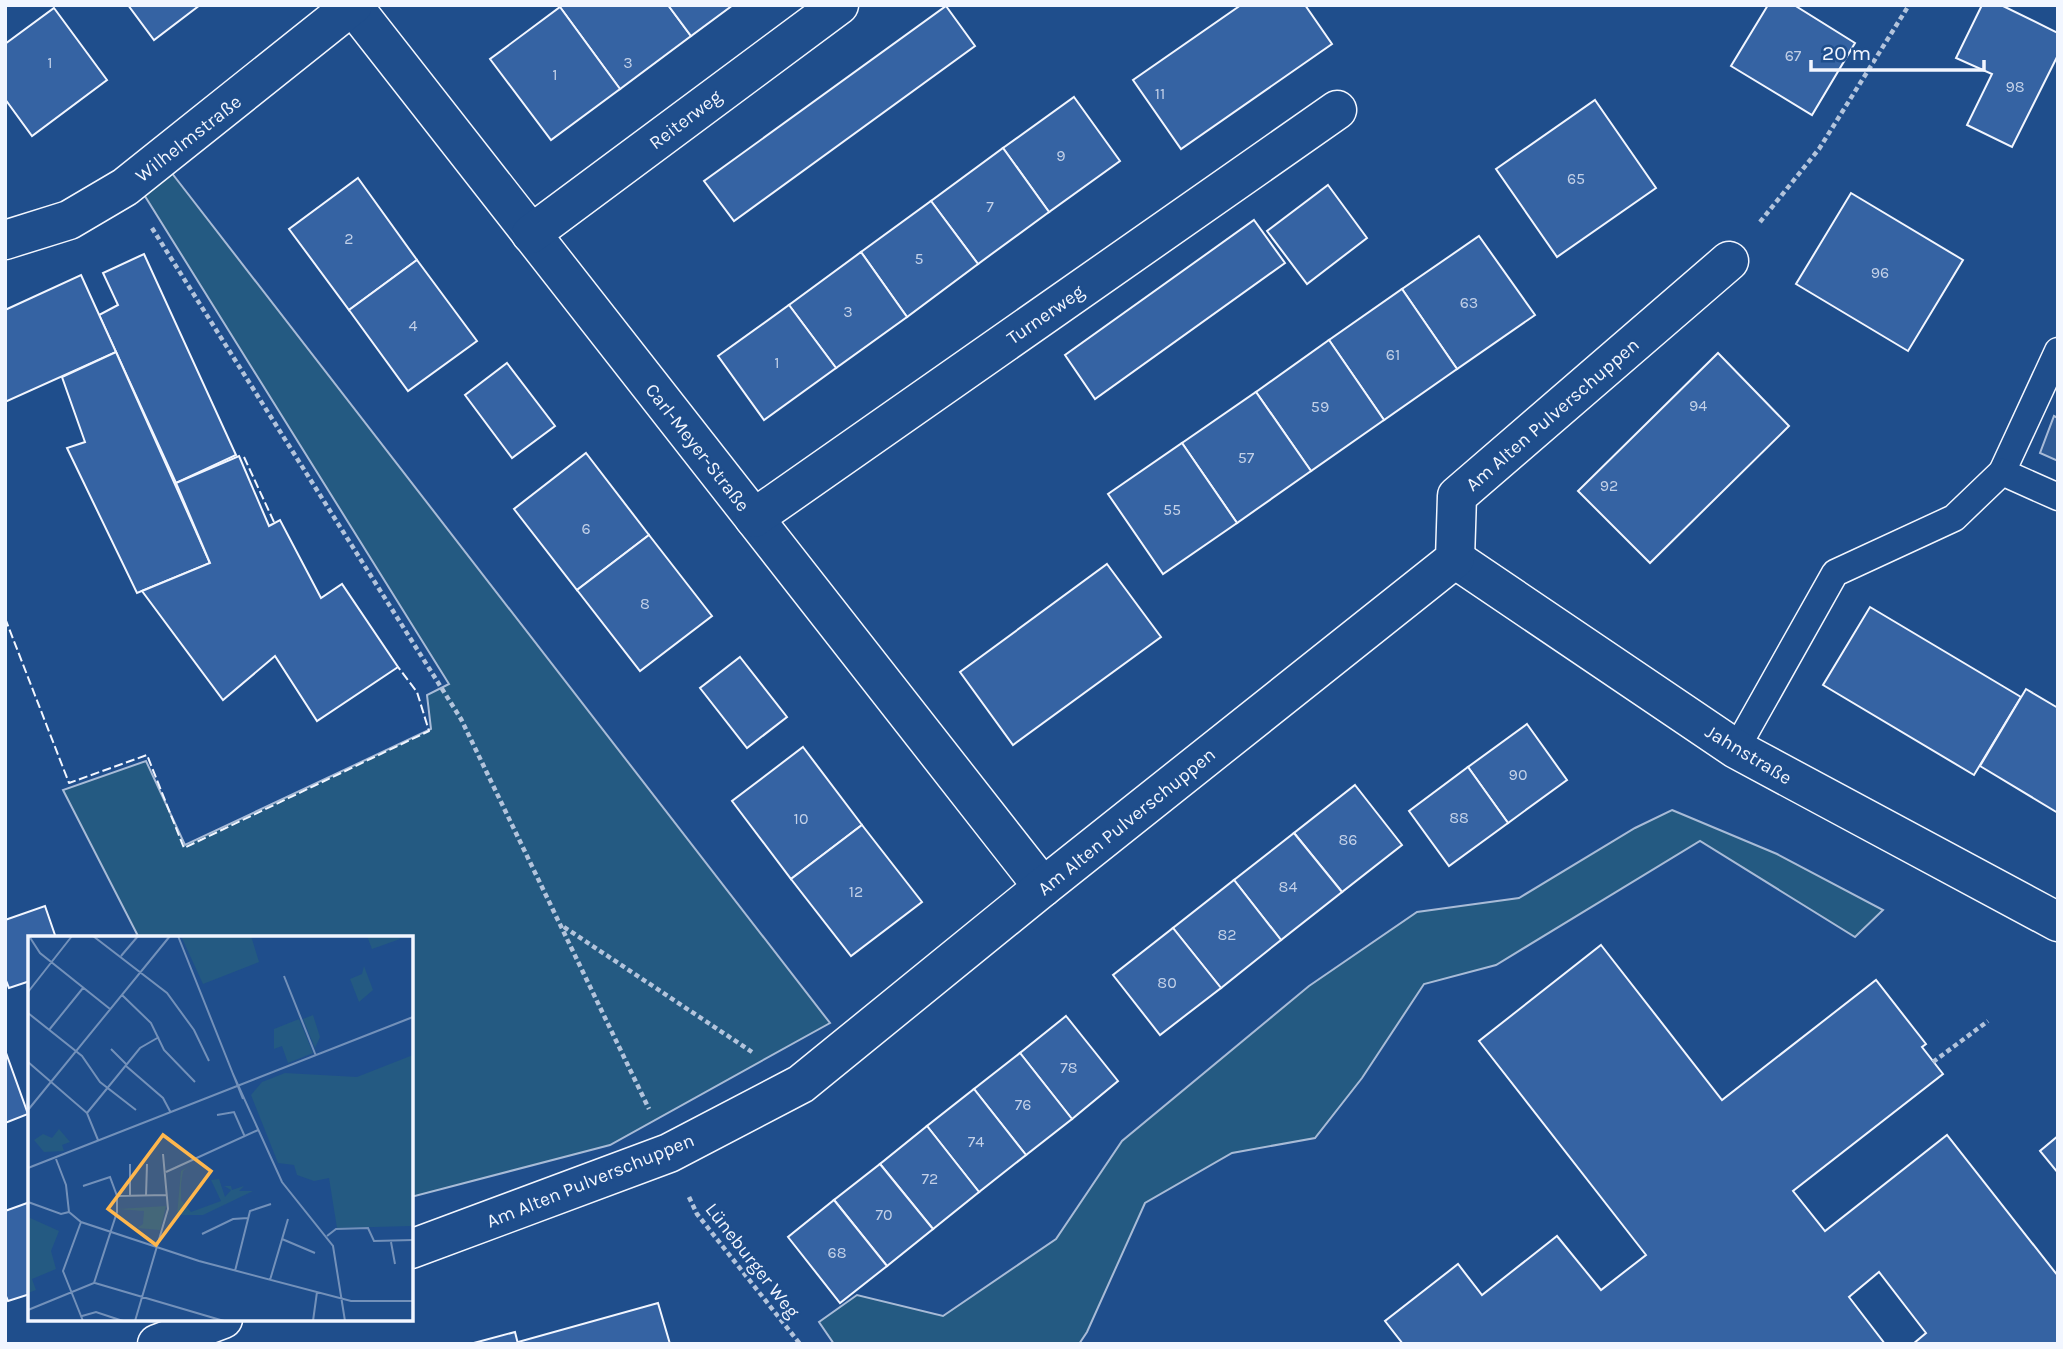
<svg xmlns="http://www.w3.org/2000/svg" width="2063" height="1349" font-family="Karla,sans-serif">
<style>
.green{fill:#245a82;stroke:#a8bbd7;stroke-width:2}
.parking{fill:#305b95;stroke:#a8bbd7;stroke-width:2}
.building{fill:#3563a3;stroke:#f2f6ff;stroke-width:2}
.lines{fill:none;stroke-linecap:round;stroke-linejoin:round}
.lane-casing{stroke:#f2f6ff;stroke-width:29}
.street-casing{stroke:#f2f6ff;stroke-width:41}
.path{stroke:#b3c4dc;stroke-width:4.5;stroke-dasharray:5 3.5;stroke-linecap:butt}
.lane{stroke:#1f4e8c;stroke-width:26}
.street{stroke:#1f4e8c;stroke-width:38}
.fence{stroke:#f2f6ff;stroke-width:2;stroke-dasharray:9 3.5;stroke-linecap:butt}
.labels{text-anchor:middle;stroke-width:5;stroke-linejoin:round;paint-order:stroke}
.number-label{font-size:16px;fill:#c3d1e8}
.street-label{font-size:19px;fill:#f2f6ff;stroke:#1f4e8c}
.inset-road{fill:none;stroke:#7391ba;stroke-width:2}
.view{fill:#ffb74d;fill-opacity:0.15;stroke:#ffb74d;stroke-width:3.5}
.inset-edge{fill:none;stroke:#f2f6ff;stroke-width:3.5}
</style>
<rect width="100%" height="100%" fill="#1f4e8c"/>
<!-- green -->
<g class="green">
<polygon points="171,172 830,1023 610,1145 411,1197 411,938 139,938 63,790 146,761 185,845 431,729 427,695 449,684 143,193"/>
<polygon points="1672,810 1777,854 1883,910 1855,937 1700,841 1496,965 1424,984 1362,1078 1315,1138 1232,1153 1145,1203 1087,1332 1079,1344 834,1344 819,1322 857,1295 943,1316 1056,1239 1122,1141 1309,986 1417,912 1519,898 1635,828"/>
</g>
<!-- parking -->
<polygon class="parking" points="2054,416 2058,418 2058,461 2040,453"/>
<!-- building -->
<g class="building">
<polygon points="128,5 200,5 154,40"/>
<polygon points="562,5 668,5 691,36 620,89 560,7"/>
<polygon points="668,5 733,5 691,36"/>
<polygon points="1241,5 1305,5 1332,44 1181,149 1133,80"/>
<polygon points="1768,5 1794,5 1855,43 1812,115 1731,66"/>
<polygon points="1982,5 2001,5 2058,33 2058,55 2012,147 1967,125 1992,74 1956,58"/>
<polygon points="946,6 975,46 734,221 704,181"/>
<polygon points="560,7 620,89 551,140 490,59"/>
<polygon points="54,8 107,80 32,136 5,99 5,44"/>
<polygon points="1074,97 1120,161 1049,212 1003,148"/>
<polygon points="1595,100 1656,188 1557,257 1496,169"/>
<polygon points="1003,148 1049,212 978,264 931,201"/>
<polygon points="358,178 417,260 349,310 289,229"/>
<polygon points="1328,185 1367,238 1307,284 1267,231"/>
<polygon points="1851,193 1963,260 1908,351 1796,284"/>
<polygon points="931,201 978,264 907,317 861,252"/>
<polygon points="1254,220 1285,263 1095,399 1065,355"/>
<polygon points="1479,236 1535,315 1457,369 1402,289"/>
<polygon points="861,252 907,317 836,368 789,305"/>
<polygon points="144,254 236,455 176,483 99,315 118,305 103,273"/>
<polygon points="417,260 477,341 408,391 349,310"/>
<polygon points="81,275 116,352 5,402 5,310"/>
<polygon points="1402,289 1457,369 1384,420 1329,340"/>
<polygon points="789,305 836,368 764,420 718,356"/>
<polygon points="1329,340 1384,420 1311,471 1256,392"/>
<polygon points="116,352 210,563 137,593 67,448 85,442 62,377"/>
<polygon points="1718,353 1789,426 1650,563 1578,491"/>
<polygon points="507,363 555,426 512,458 465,395"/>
<polygon points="1256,392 1311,471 1237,523 1182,443"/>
<polygon points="1182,443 1237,523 1163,574 1108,494"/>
<polygon points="586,453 649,535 577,590 514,509"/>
<polygon points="239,456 269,526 280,520 321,598 342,584 398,667 317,721 275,656 223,700 142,591 210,563 176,483"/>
<polygon points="649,535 712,616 640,671 577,590"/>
<polygon points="1107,564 1161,637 1013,745 960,672"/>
<polygon points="1870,607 2021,697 1974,775 1823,685"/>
<polygon points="740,657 787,717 747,748 700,688"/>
<polygon points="2026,689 2058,708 2058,813 1980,766"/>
<polygon points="1527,724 1567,780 1508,823 1468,767"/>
<polygon points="803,747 862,825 791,879 732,801"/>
<polygon points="1468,767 1508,823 1449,866 1409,811"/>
<polygon points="1355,785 1402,845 1342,892 1294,833"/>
<polygon points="862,825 922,902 851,956 791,879"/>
<polygon points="1294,833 1342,892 1281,940 1234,880"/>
<polygon points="1234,880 1281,940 1221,988 1173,928"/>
<polygon points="45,906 56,938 30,938 30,981 9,988 5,978 5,920"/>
<polygon points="1173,928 1221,988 1160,1035 1113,975"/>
<polygon points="1601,945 1722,1100 1876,980 1926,1044 1922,1047 1943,1074 1793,1191 1825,1231 1947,1135 2058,1276 2058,1344 1913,1344 1926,1333 1879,1272 1849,1297 1885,1344 1403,1344 1385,1321 1458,1264 1482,1295 1557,1236 1601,1290 1646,1255 1479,1041"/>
<polygon points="1066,1016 1118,1081 1072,1119 1020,1053"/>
<polygon points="5,1050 28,1114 5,1123"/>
<polygon points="1020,1053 1072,1119 1026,1155 974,1089"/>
<polygon points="974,1089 1026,1155 979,1192 927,1126"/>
<polygon points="927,1126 979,1192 933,1229 880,1164"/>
<polygon points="2058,1136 2058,1173 2040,1151"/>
<polygon points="880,1164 933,1229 887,1266 834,1200"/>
<polygon points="834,1200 887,1266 840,1303 788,1237"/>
<polygon points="30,1202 30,1294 8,1301 5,1294 5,1211"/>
<polygon points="658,1303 670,1344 518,1344 518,1342"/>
<polygon points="515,1332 518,1344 470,1344"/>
</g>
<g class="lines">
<defs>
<g id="lane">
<polyline points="2002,472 2058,351"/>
<polyline points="1736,749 1835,573 1954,518 2002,472 2058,497"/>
</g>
<g id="street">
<polyline points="353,6 1043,887"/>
<polyline points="531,234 839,5"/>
<polyline points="5,240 69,220 125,187 353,5"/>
<polyline points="754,518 1337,110"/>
<polyline points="1455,559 1736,749 2058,922"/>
<polyline points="411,1249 669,1153 801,1084 1043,887 1455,559 1457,496 1729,261"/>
<polyline points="157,1344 223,1319"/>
</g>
</defs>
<!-- lane casing -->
<use href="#lane" class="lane-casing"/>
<!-- street casing -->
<use href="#street" class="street-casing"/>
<!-- path -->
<g class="path">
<polyline points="1760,222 1819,149 1909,5"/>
<polyline points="152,228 461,719 649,1109"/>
<polyline points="564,927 752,1052"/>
<polyline points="1933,1062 1988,1021"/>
<polyline points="689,1197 697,1214 800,1344"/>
</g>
<!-- lane -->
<use href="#lane" class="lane"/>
<!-- street -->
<use href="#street" class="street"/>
<!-- fence -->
<g class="fence">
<polyline points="244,457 274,522"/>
<polyline points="5,618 69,783 147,755 184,848 429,731 417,692 398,667"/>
</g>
</g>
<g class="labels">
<!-- number labels -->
<g class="number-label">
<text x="1793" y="61">67</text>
<text x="50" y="68">1</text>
<text x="628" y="68">3</text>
<text x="555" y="80">1</text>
<text x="2015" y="92">98</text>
<text x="1160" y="99">11</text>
<text x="1061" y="161">9</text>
<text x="1576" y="184">65</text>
<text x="990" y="212">7</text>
<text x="349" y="244">2</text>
<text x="919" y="264">5</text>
<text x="1880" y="278">96</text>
<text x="1469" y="308">63</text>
<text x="848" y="317">3</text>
<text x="413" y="331">4</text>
<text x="1393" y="360">61</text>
<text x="777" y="368">1</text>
<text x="1698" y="411">94</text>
<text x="1320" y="412">59</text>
<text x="1246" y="463">57</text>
<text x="1609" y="491">92</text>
<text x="1172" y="515">55</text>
<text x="586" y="534">6</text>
<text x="645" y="609">8</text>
<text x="1518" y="780">90</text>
<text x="1459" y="823">88</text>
<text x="801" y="824">10</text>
<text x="1348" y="845">86</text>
<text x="1288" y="892">84</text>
<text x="856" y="897">12</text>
<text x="1227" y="940">82</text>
<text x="1167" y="988">80</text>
<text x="1069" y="1073">78</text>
<text x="1023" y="1110">76</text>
<text x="976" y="1147">74</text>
<text x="930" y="1184">72</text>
<text x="884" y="1220">70</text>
<text x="837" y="1258">68</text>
</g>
<!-- street labels -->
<g class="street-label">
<text transform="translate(685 119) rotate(-37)" y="7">Reiterweg</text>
<text transform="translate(188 138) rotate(-38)" y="7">Wilhelmstraße</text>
<text transform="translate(1045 314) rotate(-35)" y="7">Turnerweg</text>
<text transform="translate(1552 414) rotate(-41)" y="7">Am Alten Pulverschuppen</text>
<text transform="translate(698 447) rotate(52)" y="7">Carl-Meyer-Straße</text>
<text transform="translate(1749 754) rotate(31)" y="7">Jahnstraße</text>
<text transform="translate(1126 821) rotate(-39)" y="7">Am Alten Pulverschuppen</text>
<text transform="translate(590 1180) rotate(-22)" y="7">Am Alten Pulverschuppen</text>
<text transform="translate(753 1260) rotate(52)" y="7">Lüneburger Weg</text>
</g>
</g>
<!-- overview -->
<g transform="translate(28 936)">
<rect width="385" height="385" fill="#1f4e8c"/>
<path d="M 153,0 L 223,0 L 231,26 L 175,48 ZM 339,0 L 371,0 L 372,3 L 344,13 ZM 336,30 L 345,54 L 331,66 L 322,43 L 334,38 ZM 285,79 L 292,101 L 287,112 L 275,83 ZM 271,83 L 285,117 L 260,127 L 254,110 L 246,113 L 246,93 ZM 385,119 L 385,290 L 309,292 L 301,242 L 286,245 L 269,239 L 266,229 L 250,227 L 223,159 L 234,146 L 257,137 L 329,141 ZM 31,193 L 42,206 L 34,209 L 36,215 L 16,216 L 6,204 L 15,198 L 24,202 ZM 162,230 L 155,235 L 153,248 L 153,264 L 163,276 L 193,265 L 183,244 L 191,243 L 197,261 L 203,254 L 196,250 L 203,250 L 204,254 L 216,250 L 211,255 L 225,255 L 175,279 L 149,279 L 153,235 ZM 138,270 L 132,294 L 109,292 L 115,288 L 116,275 L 90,273 ZM 0,281 L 31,295 L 23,315 L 28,333 L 4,343 L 8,354 L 0,357 Z" fill="#245a82"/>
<path class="inset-road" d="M 1,0 L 12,17 L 82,73M 65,0 L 139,57 L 166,94 L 181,125M 150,0 L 215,163M 93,20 L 110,0M 256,40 L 288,120M 0,56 L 44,0M 94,59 L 123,87 L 136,114 L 167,146M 0,77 L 54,120 L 72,146 L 108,174M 21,94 L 55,52M 83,113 L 98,128M 0,126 L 59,177 L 70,204M 98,130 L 135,162 L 143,177M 205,138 L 254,246 L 305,310 L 317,385M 0,174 L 142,0M 59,177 L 112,112 L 131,101M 189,179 L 206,176 L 217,201M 28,223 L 38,249 L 41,276 L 53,286 L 171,325 L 323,365 L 385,365M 0,232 L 385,81M 138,236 L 230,194M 89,260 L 139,259M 102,260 L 102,228M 118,260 L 119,228M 0,266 L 33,278 L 41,276M 53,286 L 35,335 L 55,385M 174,298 L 205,283 L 220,282M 299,300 L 308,293 L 340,292 L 346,305 L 385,304M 254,303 L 287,317M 363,306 L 367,328M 207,335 L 222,275 L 243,268M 242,344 L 260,283M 67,347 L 196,385M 0,374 L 66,347 L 89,276 L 89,260 L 82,241 L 55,250M 54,380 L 68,376 L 95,385M 107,385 L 140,273 L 135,218M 285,385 L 289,356"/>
<path class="view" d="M 135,199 L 183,235 L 128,309 L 80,273 Z"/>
<rect width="385" height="385" class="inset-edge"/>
</g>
<!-- border -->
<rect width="2063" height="1349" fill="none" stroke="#f2f6ff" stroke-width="14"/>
<!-- scale -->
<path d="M1811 60v10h173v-10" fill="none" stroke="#f2f6ff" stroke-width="3.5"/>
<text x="1822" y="60" font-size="21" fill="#f2f6ff" stroke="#1f4e8c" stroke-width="5" paint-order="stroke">20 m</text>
</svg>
